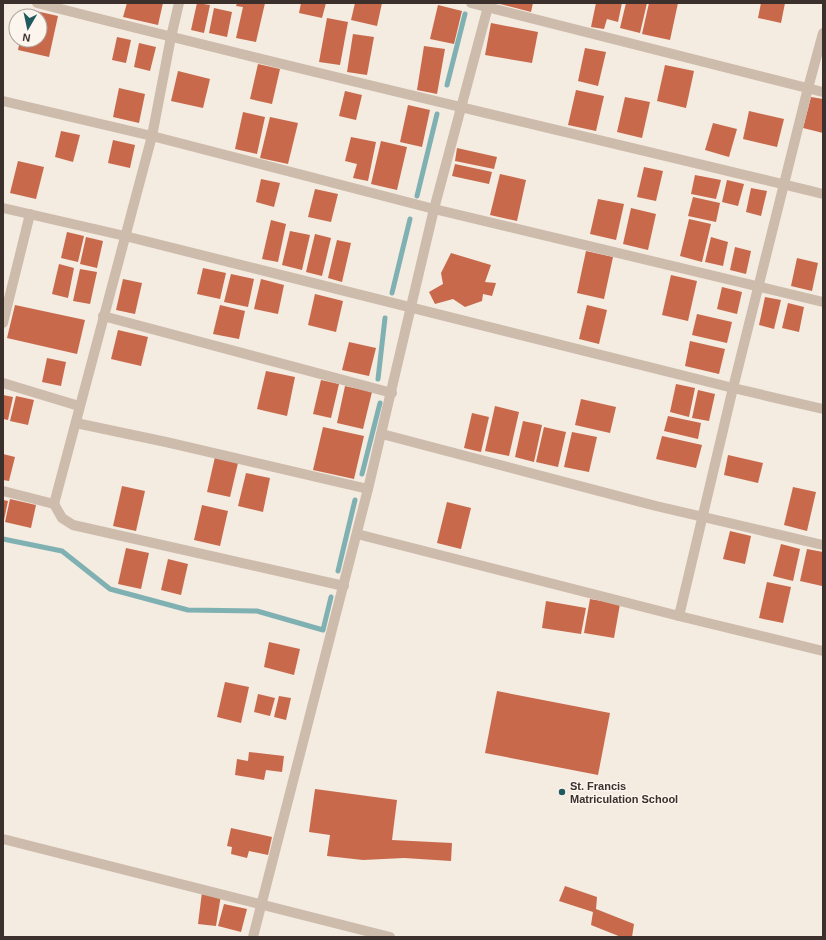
<svg xmlns="http://www.w3.org/2000/svg" width="826" height="940" font-family="Helvetica,sans-serif">
<style>
.lines{fill:none;stroke-linecap:round;stroke-linejoin:round}
.stream{stroke:#7fb0b2;stroke-width:5}
.building{fill:#c8694b}
.street{stroke:#cdbbac;stroke-width:10}
.poi-dot{fill:#1f5a5e;stroke:#fbf5ee;stroke-width:1.5}
.labels{text-anchor:middle;stroke-width:3;stroke-linejoin:round;paint-order:stroke}
.poi-label{font-size:11px;font-weight:bold;fill:#3b302b;stroke:#fbf5ee;text-anchor:start}
</style>
<rect width="100%" height="100%" fill="#f4ebe1"/>
<g class="lines">
<!-- stream -->
<g class="stream">
<polyline points="447,85 465,14"/>
<polyline points="417,196 437,114"/>
<polyline points="392,293 410,219"/>
<polyline points="378,379 385,318"/>
<polyline points="362,474 380,403"/>
<polyline points="3,539 62,551 110,589 188,610 257,611 323,630 331,597"/>
<polyline points="338,571 355,500"/>
</g>
</g>
<!-- building -->
<g class="building">
<polygon points="127,3 163,3 158,25 123,17"/>
<polygon points="197,3 210,5 204,33 191,30"/>
<polygon points="237,3 265,3 256,42 236,38 243,7 236,6"/>
<polygon points="301,3 326,3 322,18 299,13"/>
<polygon points="355,3 382,3 377,26 351,20"/>
<polygon points="496,3 533,3 531,12"/>
<polygon points="596,3 622,3 618,22 607,19 604,29 591,27"/>
<polygon points="626,3 647,3 640,33 620,28"/>
<polygon points="649,3 678,3 670,40 642,34"/>
<polygon points="761,3 785,3 781,23 758,18"/>
<polygon points="438,5 462,11 454,44 430,39"/>
<polygon points="214,8 232,12 227,37 209,33"/>
<polygon points="27,9 58,16 49,57 18,50 20,40 40,40 40,16 26,16"/>
<polygon points="327,18 348,22 340,65 319,62"/>
<polygon points="491,23 538,32 532,63 485,55"/>
<polygon points="353,34 374,37 367,75 347,72"/>
<polygon points="117,37 131,40 126,63 112,60"/>
<polygon points="139,43 156,47 150,71 134,67"/>
<polygon points="424,46 445,49 437,94 417,90"/>
<polygon points="585,48 606,52 598,86 578,81"/>
<polygon points="258,64 280,69 272,104 250,99"/>
<polygon points="665,65 694,71 686,108 657,101"/>
<polygon points="178,71 210,79 203,108 171,101"/>
<polygon points="119,88 145,94 139,123 113,117"/>
<polygon points="576,90 604,96 596,131 568,125"/>
<polygon points="345,91 362,95 356,120 339,116"/>
<polygon points="625,97 650,102 642,138 617,132"/>
<polygon points="811,97 823,99 823,133 803,128"/>
<polygon points="408,105 430,110 422,147 400,142"/>
<polygon points="749,111 784,119 777,147 743,139"/>
<polygon points="243,112 265,117 257,154 235,149"/>
<polygon points="270,117 298,123 288,164 260,158"/>
<polygon points="713,123 737,129 729,157 705,150"/>
<polygon points="61,131 80,135 73,162 55,157"/>
<polygon points="351,137 376,142 368,181 353,178 357,164 345,161"/>
<polygon points="113,140 135,145 130,168 108,163"/>
<polygon points="381,141 407,147 397,190 371,184"/>
<polygon points="457,148 497,157 494,169 455,161"/>
<polygon points="18,161 44,167 36,199 10,193"/>
<polygon points="455,164 492,172 489,184 452,176"/>
<polygon points="644,167 663,171 656,201 637,197"/>
<polygon points="500,174 526,180 517,221 490,215"/>
<polygon points="695,175 721,180 716,199 691,194"/>
<polygon points="261,179 280,183 274,207 256,202"/>
<polygon points="727,180 744,184 738,206 722,202"/>
<polygon points="751,188 767,191 761,216 746,212"/>
<polygon points="315,189 338,194 331,222 308,217"/>
<polygon points="693,197 720,203 716,222 688,216"/>
<polygon points="598,199 624,204 616,240 590,234"/>
<polygon points="631,208 656,214 648,250 623,244"/>
<polygon points="689,219 711,224 702,262 680,256"/>
<polygon points="271,220 286,224 278,262 262,259"/>
<polygon points="290,231 310,235 302,270 282,265"/>
<polygon points="67,232 84,236 78,262 61,258"/>
<polygon points="315,234 331,238 322,276 306,272"/>
<polygon points="86,237 103,241 97,268 80,264"/>
<polygon points="711,237 728,242 723,266 705,262"/>
<polygon points="337,240 351,243 342,282 328,278"/>
<polygon points="735,247 751,251 746,274 730,270"/>
<polygon points="586,251 613,257 604,299 577,293"/>
<polygon points="451,253 491,265 485,282 496,283 492,296 483,294 482,301 465,307 453,299 435,304 429,292 443,284 441,273"/>
<polygon points="797,258 818,263 812,291 791,286"/>
<polygon points="59,264 74,268 68,298 52,294"/>
<polygon points="203,268 226,273 220,299 197,294"/>
<polygon points="80,269 97,272 90,304 73,301"/>
<polygon points="231,274 254,279 248,307 224,302"/>
<polygon points="671,275 697,281 688,321 662,315"/>
<polygon points="123,279 142,283 135,314 116,310"/>
<polygon points="261,279 284,285 278,314 254,309"/>
<polygon points="722,287 742,292 737,314 717,309"/>
<polygon points="315,294 343,301 336,332 308,325"/>
<polygon points="765,297 781,300 774,329 759,325"/>
<polygon points="788,303 804,307 799,332 782,328"/>
<polygon points="15,305 85,320 77,354 7,338"/>
<polygon points="220,305 245,311 239,339 213,334"/>
<polygon points="587,305 607,310 599,344 579,339"/>
<polygon points="697,314 732,322 727,343 692,335"/>
<polygon points="118,330 148,337 141,366 111,359"/>
<polygon points="690,341 725,349 719,374 685,366"/>
<polygon points="349,342 376,348 369,376 342,370"/>
<polygon points="47,358 66,362 61,386 42,382"/>
<polygon points="266,371 295,377 287,416 257,409"/>
<polygon points="321,380 339,384 331,418 313,414"/>
<polygon points="676,384 695,388 689,417 670,412"/>
<polygon points="345,386 372,392 363,429 337,423"/>
<polygon points="698,390 715,394 709,421 692,418"/>
<polygon points="3,395 13,397 8,420 3,419"/>
<polygon points="16,396 34,400 28,425 10,421"/>
<polygon points="581,399 616,407 610,433 575,425"/>
<polygon points="495,406 519,412 509,456 485,451"/>
<polygon points="472,413 489,417 481,452 464,448"/>
<polygon points="668,416 701,423 698,439 664,431"/>
<polygon points="523,421 542,425 534,462 515,457"/>
<polygon points="323,427 364,436 354,479 313,470"/>
<polygon points="544,427 566,432 558,467 536,462"/>
<polygon points="572,432 597,437 589,472 564,467"/>
<polygon points="662,436 702,445 696,468 656,459"/>
<polygon points="3,454 15,457 9,481 3,480"/>
<polygon points="728,455 763,463 758,483 724,475"/>
<polygon points="215,457 238,463 230,497 207,492"/>
<polygon points="246,473 270,478 263,512 238,506"/>
<polygon points="122,486 145,491 136,531 113,526"/>
<polygon points="793,487 816,492 807,531 784,525"/>
<polygon points="10,499 36,505 31,528 5,522"/>
<polygon points="3,500 8,501 4,520 3,520"/>
<polygon points="447,502 471,508 461,549 437,543"/>
<polygon points="202,505 228,511 220,546 194,540"/>
<polygon points="730,531 751,536 745,564 723,559"/>
<polygon points="781,544 800,549 793,581 773,576"/>
<polygon points="126,548 149,553 141,589 118,584"/>
<polygon points="807,549 823,552 823,579 822,586 800,581"/>
<polygon points="168,559 188,564 181,595 161,590"/>
<polygon points="767,582 791,587 783,623 759,618"/>
<polygon points="590,599 620,604 614,638 584,633"/>
<polygon points="546,601 586,608 581,634 542,628"/>
<polygon points="269,642 300,649 294,675 264,667"/>
<polygon points="225,682 249,687 241,723 217,717"/>
<polygon points="497,691 610,713 598,775 485,753"/>
<polygon points="258,694 275,698 270,716 254,712"/>
<polygon points="279,696 291,698 286,720 274,717"/>
<polygon points="249,752 284,756 282,772 266,770 264,780 235,775 237,759 248,761"/>
<polygon points="315,789 397,800 392,840 452,843 451,861 404,858 363,860 327,856 330,835 309,832"/>
<polygon points="231,828 272,837 268,855 249,851 247,858 231,854 232,847 227,846"/>
<polygon points="565,886 597,897 596,909 634,924 632,937 621,937 591,925 593,912 559,901"/>
<polygon points="202,892 221,895 216,926 198,924"/>
<polygon points="224,904 247,909 241,932 218,926"/>
</g>
<g class="lines">
<!-- street -->
<g class="street">
<path d="M 37,3 C 298,70 561,130 823,194"/>
<polyline points="471,3 823,92"/>
<polyline points="3,101 152,136 434,209 823,302"/>
<polyline points="3,208 125,236 733,388 823,409"/>
<polyline points="103,316 392,393"/>
<polyline points="3,323 30,214"/>
<polyline points="3,383 79,406"/>
<polyline points="76,423 166,442 368,489"/>
<polyline points="382,434 656,506 823,545"/>
<polyline points="3,491 54,504 62,518 73,525 344,586"/>
<polyline points="54,504 152,136 171,37 179,3"/>
<polyline points="357,534 679,616 823,651"/>
<polyline points="679,616 733,388 808,88 823,33"/>
<polyline points="3,839 390,937"/>
<polyline points="253,937 368,489 434,209 489,3"/>
</g>
</g>
<!-- markers -->
<circle class="poi-dot" cx="562" cy="792" r="4"/>
<g class="labels">
<!-- poi labels -->
<g class="poi-label">
<text x="570" y="790">St. Francis<tspan x="570" dy="13">Matriculation School</tspan></text>
</g>
</g>
<!-- border -->
<rect width="826" height="940" fill="none" stroke="#3b302b" stroke-width="8"/>
<!-- north arrow -->
<g transform="translate(28 28) rotate(189)"><circle r="19" fill="#fbf5ee" stroke="#aea6a0"/>
<path d="M0-3L7 15L0 10L-7 15Z" fill="#1f5a5e"/>
<text y="-6" font-size="11" font-weight="bold" text-anchor="middle" fill="#3b302b">N</text>
</g>
</svg>
